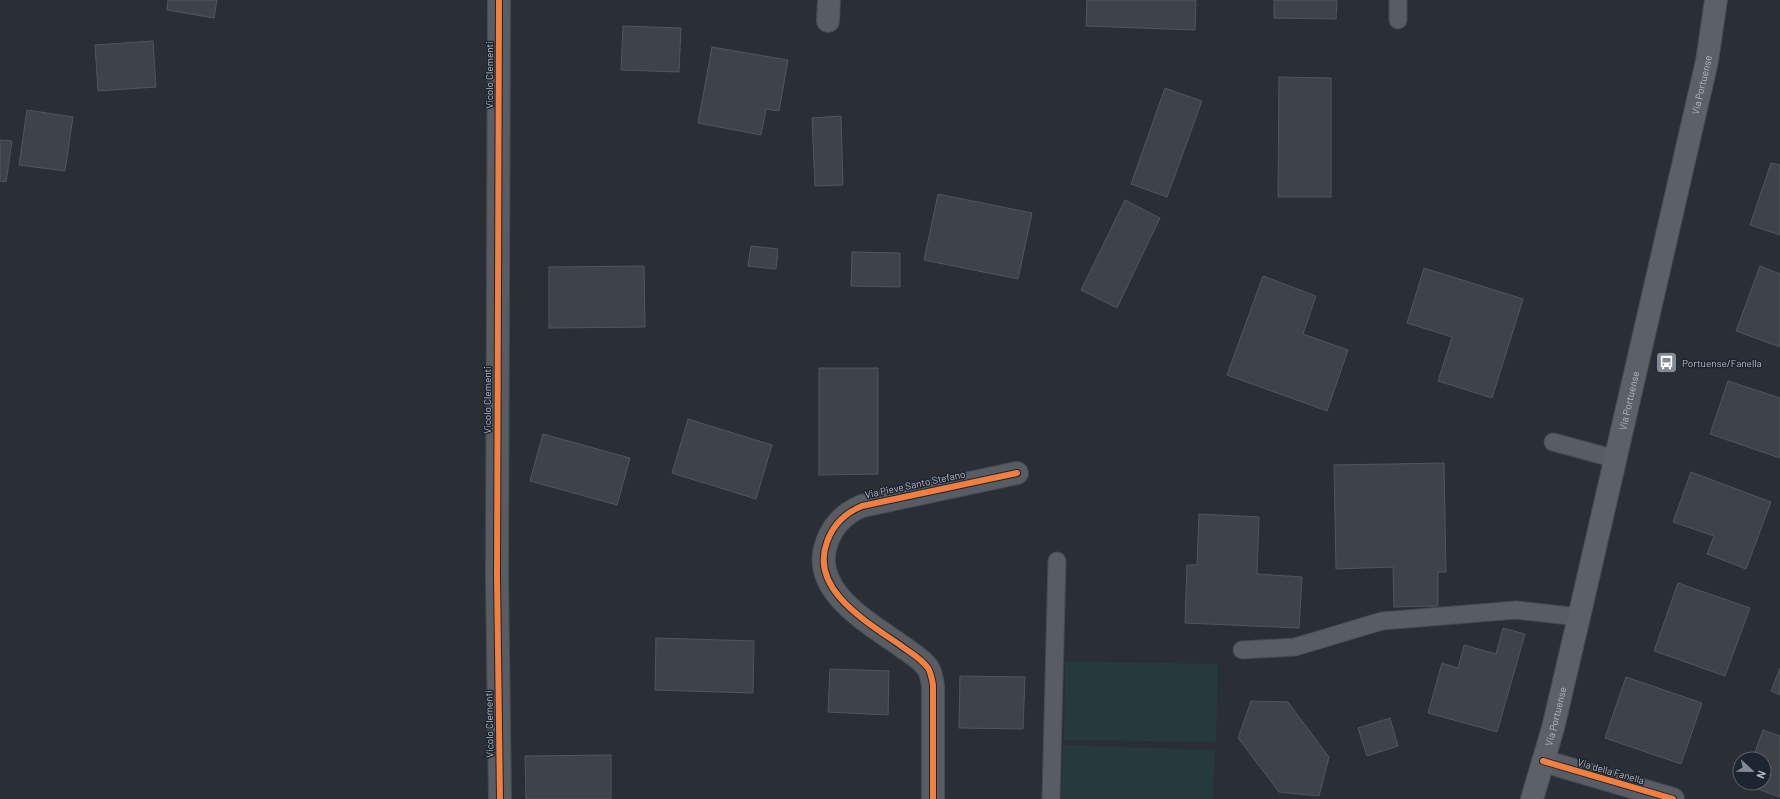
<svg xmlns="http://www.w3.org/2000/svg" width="1780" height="799" font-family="Barlow,sans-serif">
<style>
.green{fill:#26393b}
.building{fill:#3e4349;stroke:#51565d}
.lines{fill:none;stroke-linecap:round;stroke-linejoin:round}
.service-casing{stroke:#474b50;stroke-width:19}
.minor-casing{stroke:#474b50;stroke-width:24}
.secondary-casing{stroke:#474b50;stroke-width:24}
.service{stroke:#585d63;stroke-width:17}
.minor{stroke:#585d63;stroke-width:22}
.secondary{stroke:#5c6168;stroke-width:22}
.cycleway-casing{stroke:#1c2530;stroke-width:8}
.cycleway{stroke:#f27e40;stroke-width:6}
.labels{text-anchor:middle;stroke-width:3;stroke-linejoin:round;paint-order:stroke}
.street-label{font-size:10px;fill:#b2bbc7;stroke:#1c2530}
.poi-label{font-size:10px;fill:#b2bbc7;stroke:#1c2530;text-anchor:start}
</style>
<rect width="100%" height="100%" fill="#292f35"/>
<!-- green -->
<g class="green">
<polygon points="1065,661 1218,664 1216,742 1064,740"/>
<polygon points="1063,745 1215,750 1213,799 1061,799"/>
</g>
<!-- building -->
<g class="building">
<polygon points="168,0 217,0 214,18 167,10"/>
<polygon points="1087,0 1196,0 1195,30 1086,26"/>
<polygon points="1274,0 1337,0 1336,19 1274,18"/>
<polygon points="623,26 681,28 679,72 621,70"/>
<polygon points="153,41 156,87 98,91 95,45"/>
<polygon points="712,47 788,60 779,111 766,109 761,135 698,123"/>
<polygon points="1279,77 1331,78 1331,197 1278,197"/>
<polygon points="1165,88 1202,101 1167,197 1131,184"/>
<polygon points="27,110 73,117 65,171 19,165"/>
<polygon points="841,116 843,185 815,186 812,118"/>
<polygon points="0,140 12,141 6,182 0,181"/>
<polygon points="1771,163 1780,165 1780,235 1750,225"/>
<polygon points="938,194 1032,213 1018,279 924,260"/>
<polygon points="1125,200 1160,218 1117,308 1081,290"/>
<polygon points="751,246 778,249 776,269 748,266"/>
<polygon points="852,252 900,253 900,287 851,286"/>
<polygon points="644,266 645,327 549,328 549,267"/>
<polygon points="1760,266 1780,274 1780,347 1736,331"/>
<polygon points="1424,268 1523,299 1492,398 1438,381 1452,337 1407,323"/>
<polygon points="1263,276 1316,296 1303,334 1348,350 1327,411 1227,375"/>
<polygon points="819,368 878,368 878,474 819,475"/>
<polygon points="1728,381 1780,398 1780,458 1710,434"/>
<polygon points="688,419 772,445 756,499 672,473"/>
<polygon points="543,434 630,458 617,505 530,481"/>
<polygon points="1444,463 1446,572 1438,572 1438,606 1394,607 1393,567 1336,569 1334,465"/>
<polygon points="1691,472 1771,502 1746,569 1707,554 1714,536 1673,522"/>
<polygon points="1199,514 1259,517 1257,574 1302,577 1299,628 1185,623 1187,565 1197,565"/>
<polygon points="1678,583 1750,608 1725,676 1654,651"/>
<polygon points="1503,628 1525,634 1497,732 1428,713 1442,663 1458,668 1464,645 1496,654"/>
<polygon points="656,638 754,641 753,693 655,690"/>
<polygon points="1780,668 1780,695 1771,691"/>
<polygon points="830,669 889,671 888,715 828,712"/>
<polygon points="960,676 1025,677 1023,729 959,728"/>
<polygon points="1626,677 1702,703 1681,764 1605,738"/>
<polygon points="1251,701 1288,702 1329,757 1319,796 1279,792 1238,738"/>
<polygon points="1390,718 1398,746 1367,756 1358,728"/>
<polygon points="1763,730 1780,736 1780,797 1755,788 1757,783 1764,783 1765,759 1754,755"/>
<polygon points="611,755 611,799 526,799 525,756"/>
</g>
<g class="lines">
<defs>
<g id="service">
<polyline points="1398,20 1398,0"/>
<polyline points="1553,442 1616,459"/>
<polyline points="1242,650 1295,647 1382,621 1516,610 1579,617"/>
<polyline points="1051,799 1057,561"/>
</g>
<g id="minor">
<polyline points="499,0 497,576 500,799"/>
<polyline points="828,21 829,0"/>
<polyline points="1543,761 1673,799"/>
<path d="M 933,799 L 933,685 C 932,679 931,673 928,668 C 921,658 909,652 900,645 C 867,622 809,589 827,542 C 833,525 845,513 862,506 L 1017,473"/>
</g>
<g id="secondary">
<path id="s1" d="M 1532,799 L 1553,728 L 1579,617 L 1707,61 L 1716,0"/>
</g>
</defs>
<!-- service casing -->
<use href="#service" class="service-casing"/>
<!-- minor casing -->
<use href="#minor" class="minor-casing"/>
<!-- secondary casing -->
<use href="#secondary" class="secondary-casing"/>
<!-- service -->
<use href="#service" class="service"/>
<!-- minor -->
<use href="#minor" class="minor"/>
<!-- secondary -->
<use href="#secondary" class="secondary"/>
<defs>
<g id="cycleway">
<polyline points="499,0 497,576 500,799"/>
<polyline points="1543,761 1673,799"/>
<path d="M 933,799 L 933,685 C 932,679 931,673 928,668 C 921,658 909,652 900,645 C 867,622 809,589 827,542 C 833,525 845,513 862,506 L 1017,473"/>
</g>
</defs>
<!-- cycleway casing -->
<use href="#cycleway" class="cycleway-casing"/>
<!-- cycleway -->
<use href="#cycleway" class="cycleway"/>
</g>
<!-- icons -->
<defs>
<symbol id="bus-square" viewBox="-11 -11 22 22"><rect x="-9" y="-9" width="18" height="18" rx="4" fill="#828a94" stroke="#1c2530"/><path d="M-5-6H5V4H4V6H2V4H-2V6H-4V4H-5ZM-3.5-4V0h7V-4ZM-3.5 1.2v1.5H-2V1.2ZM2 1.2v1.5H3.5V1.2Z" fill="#fff"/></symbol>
</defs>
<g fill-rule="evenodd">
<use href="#bus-square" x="1654" y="350" width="25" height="25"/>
</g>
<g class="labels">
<!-- street labels -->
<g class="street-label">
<text transform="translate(489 75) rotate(-90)" y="4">Vicolo Clementi</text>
<text dy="4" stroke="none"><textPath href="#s1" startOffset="734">Via Portuense</textPath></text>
<text transform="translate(487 400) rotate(-90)" y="4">Vicolo Clementi</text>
<text dy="4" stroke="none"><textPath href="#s1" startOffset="410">Via Portuense</textPath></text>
<text transform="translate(915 484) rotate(-12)" y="4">Via Pieve Santo Stefano</text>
<text dy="4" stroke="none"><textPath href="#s1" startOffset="86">Via Portuense</textPath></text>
<text transform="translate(489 724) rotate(-91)" y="4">Vicolo Clementi</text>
<text transform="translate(1611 771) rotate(16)" y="4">Via della Fanella</text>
</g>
<!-- poi labels -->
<g class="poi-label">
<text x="1682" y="367">Portuense/Fanella</text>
</g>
</g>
<!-- north arrow -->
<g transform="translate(1752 771) rotate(112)"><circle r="19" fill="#1c2530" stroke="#58616c"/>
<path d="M0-3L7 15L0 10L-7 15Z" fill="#828a94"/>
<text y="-6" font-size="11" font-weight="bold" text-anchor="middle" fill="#b2bbc7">N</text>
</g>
</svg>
